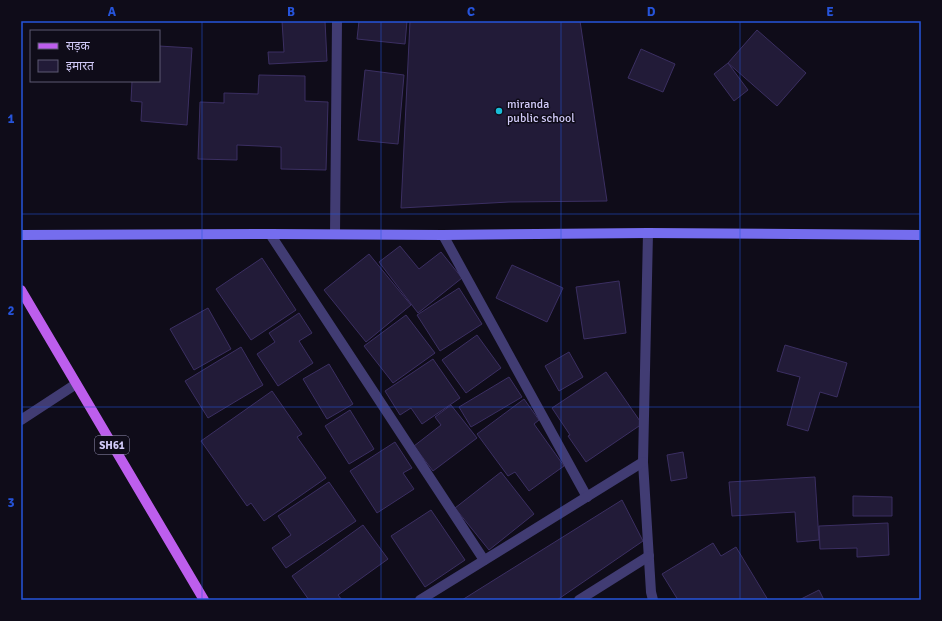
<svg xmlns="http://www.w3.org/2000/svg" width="942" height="621" font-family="Signika,'Noto Sans Devanagari',sans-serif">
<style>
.building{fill:#221b38;stroke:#3b2f62}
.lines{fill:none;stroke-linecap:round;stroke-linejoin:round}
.lane{stroke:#413c73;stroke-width:10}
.street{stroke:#413c73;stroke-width:10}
.secondary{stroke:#756dee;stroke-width:10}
.primary{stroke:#bd5eed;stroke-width:10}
.grid{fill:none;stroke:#2654da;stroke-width:1;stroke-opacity:0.55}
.poi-dot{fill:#19bdd7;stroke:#0f0c19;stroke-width:1.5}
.labels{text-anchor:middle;stroke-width:3;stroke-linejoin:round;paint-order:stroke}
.shield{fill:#0f0c19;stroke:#9892b6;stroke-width:1}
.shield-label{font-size:11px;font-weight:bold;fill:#d2cbf9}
.poi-label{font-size:12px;fill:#d2cbf9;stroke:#0f0c19;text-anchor:start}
.neatline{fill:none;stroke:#2654da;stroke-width:1.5}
.grid-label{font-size:13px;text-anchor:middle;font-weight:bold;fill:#2654da}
</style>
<rect width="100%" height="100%" fill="#0f0c19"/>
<!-- building -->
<g class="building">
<polygon points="282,21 325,21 327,61 269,64 268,52 284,52"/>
<polygon points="359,21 407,21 405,44 357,39"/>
<polygon points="410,21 580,21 607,201 509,202 401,208"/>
<polygon points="757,30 806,73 777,106 728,63"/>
<polygon points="159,46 192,48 187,125 141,121 142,102 131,101 132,81 159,81"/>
<polygon points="641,49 675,64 663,92 628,78"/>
<polygon points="728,63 748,90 734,101 714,74"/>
<polygon points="365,70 404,75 398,144 358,140"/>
<polygon points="259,75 305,76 305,101 328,102 326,170 281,169 281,147 237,145 237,160 198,159 200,102 224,103 224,93 258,94"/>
<polygon points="400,246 419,269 441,252 462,278 418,313 379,262"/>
<polygon points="369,254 411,305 366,342 324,290"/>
<polygon points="262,258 296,310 251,340 216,289"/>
<polygon points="512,265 563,288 547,322 496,298"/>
<polygon points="619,281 626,333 584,339 576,287"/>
<polygon points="459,288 482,324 440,351 417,315"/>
<polygon points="208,308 231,349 194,370 170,329"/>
<polygon points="299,313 312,333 299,341 313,363 278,386 257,354 275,342 269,333"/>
<polygon points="406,315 435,353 393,383 364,346"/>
<polygon points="477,335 501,368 466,393 442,360"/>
<polygon points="785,345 847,363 837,397 820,392 808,431 787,425 800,377 777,371"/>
<polygon points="241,347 263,385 208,418 185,381"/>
<polygon points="569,352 583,377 559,391 545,366"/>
<polygon points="433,359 460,398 422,424 411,408 400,415 385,391"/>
<polygon points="329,364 353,404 327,419 303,379"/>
<polygon points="606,372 642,424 586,462 568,436 570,435 552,408"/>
<polygon points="509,377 522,397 471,427 459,407"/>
<polygon points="272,391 302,434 297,437 326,478 264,521 251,503 247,506 201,441"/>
<polygon points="524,399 539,420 534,424 564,466 529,491 515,472 508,476 477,434"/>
<polygon points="451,405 477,438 433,471 414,446 441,425 435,417"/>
<polygon points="350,410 374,449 349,464 325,426"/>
<polygon points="395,442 412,468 403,473 414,489 377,513 350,471"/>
<polygon points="683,452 687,478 671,481 667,455"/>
<polygon points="501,472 534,514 489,550 455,508"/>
<polygon points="815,477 819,540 797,542 795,512 732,516 729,482"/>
<polygon points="329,482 356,521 286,568 272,548 291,535 278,516"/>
<polygon points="853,496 892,497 892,516 853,516"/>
<polygon points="622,500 643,541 557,600 462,600"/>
<polygon points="431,510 465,560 425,587 391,536"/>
<polygon points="888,523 889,555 857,557 857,548 820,549 819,526"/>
<polygon points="363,525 388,559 338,595 342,600 309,600 292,576"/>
<polygon points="713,543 721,556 736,547 768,600 678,600 662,574"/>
<polygon points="819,590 824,600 799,600"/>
</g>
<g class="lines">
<!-- lane -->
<polyline class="lane" points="21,420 76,384"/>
<!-- street -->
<g class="street">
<polyline points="648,233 643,462 651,592 653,600"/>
<polyline points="270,234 484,560"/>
<polyline points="335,234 337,21"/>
<polyline points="443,235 587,497"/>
<polyline points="420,600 643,462"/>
<polyline points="579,600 649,556"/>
</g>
<!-- secondary -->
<polyline class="secondary" points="21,235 270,234 443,235 648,233 921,235"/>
<!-- primary -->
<polyline class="primary" points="21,290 204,600"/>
</g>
<!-- grid -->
<path class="grid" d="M 202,21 L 202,600M 381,21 L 381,600M 561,21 L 561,600M 740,21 L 740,600M 21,214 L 921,214M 21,407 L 921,407"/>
<!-- markers -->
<circle class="poi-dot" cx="499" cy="111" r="4"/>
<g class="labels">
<!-- shield labels -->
<rect class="shield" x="95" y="436" width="34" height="18" rx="3"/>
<g class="shield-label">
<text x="112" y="449">SH61</text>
</g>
<!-- poi labels -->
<g class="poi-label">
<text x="507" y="108">miranda<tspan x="507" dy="14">public school</tspan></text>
</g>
</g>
<!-- border -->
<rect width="942" height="621" fill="none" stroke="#0f0c19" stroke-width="44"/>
<!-- legend -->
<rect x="30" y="30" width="130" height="52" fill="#0f0c19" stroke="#5d5873"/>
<rect x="38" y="43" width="20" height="6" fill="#bd5eed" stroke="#5d5873"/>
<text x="66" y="50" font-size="12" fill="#d2cbf9">सड़क</text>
<rect x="38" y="60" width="20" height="12" fill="#221b38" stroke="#5d5873"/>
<text x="66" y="70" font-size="12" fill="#d2cbf9">इमारत</text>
<rect x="22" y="22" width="898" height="577" class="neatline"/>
<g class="grid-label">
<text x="112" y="16">A</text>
<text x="291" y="16">B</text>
<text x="471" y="16">C</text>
<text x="651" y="16">D</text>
<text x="830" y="16">E</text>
<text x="11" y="123">1</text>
<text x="11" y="315">2</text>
<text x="11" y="507">3</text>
</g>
</svg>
